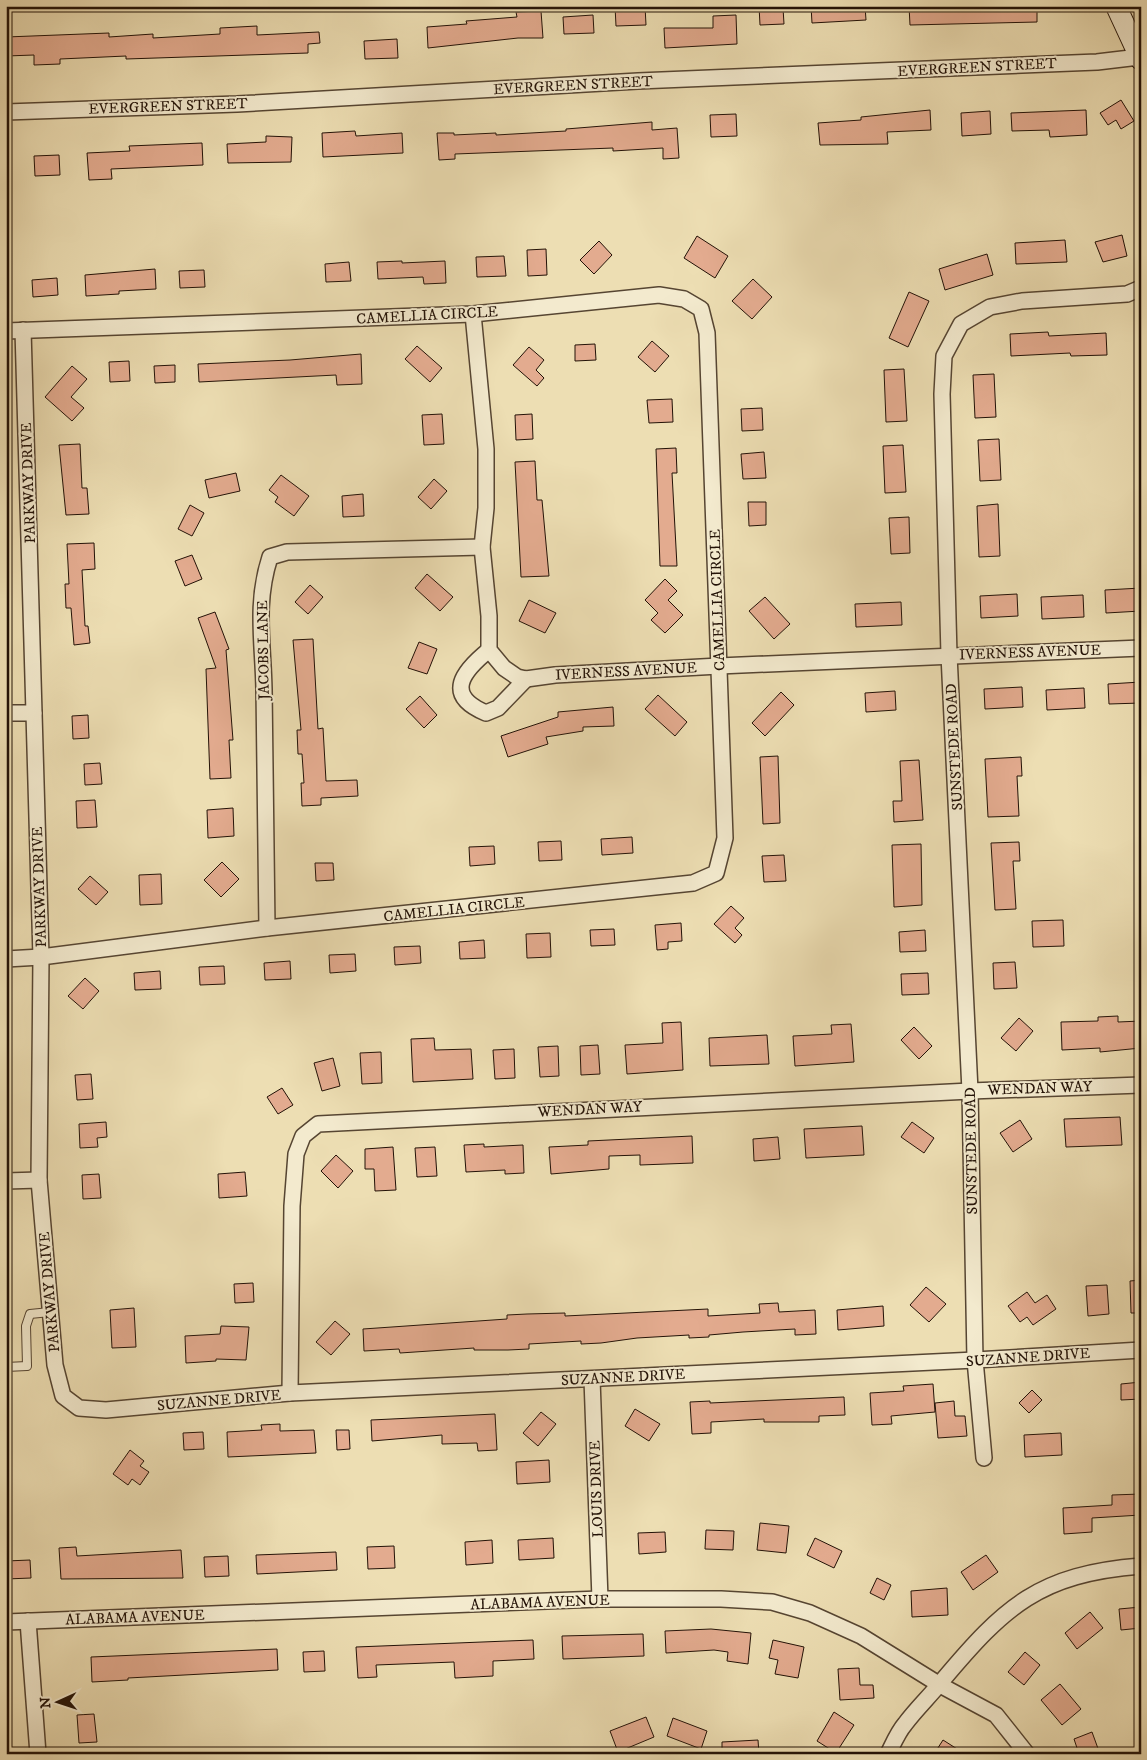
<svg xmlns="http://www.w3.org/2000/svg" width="1147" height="1760" font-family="'IM FELL DW Pica',serif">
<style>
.building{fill:#e3ab8f;stroke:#231207}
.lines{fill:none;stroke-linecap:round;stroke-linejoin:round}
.lane-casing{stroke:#564532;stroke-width:10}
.street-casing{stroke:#564532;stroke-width:18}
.secondary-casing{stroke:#231207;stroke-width:22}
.lane{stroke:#f3eace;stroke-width:8}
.street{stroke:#f3eace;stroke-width:15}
.secondary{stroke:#f3eace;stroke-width:20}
.labels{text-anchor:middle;stroke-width:4;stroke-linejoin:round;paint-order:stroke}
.street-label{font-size:15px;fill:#231207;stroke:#f3eace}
</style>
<rect width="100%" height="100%" fill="#eddeb3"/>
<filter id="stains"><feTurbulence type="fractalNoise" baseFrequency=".004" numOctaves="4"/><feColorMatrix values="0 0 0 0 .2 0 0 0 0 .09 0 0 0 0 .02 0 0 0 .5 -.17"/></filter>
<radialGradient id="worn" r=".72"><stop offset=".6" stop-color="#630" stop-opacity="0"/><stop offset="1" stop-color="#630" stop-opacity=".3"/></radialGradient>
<!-- building -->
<g class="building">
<polygon points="615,6 645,6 646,25 616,26"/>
<polygon points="759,6 783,8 784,24 760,25"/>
<polygon points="811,6 865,6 866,20 812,23"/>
<polygon points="909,6 1037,6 1037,22 910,25"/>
<polygon points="541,11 543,38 518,38 428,48 427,27 467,24 466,21 517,17 516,12"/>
<polygon points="593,15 594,33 564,34 563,17"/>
<polygon points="736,15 737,44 665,48 664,28 713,28 713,16"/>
<polygon points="257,26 257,35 319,32 320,43 308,44 308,53 126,59 126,56 60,59 60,64 34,65 34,55 6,56 6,37 109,33 109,37 153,34 153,38 220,34 220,28"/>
<polygon points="397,39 398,58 365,59 364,41"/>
<polygon points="1121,100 1134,121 1121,129 1116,120 1108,125 1100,113"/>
<polygon points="930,110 931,130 887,132 888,144 820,145 818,123 861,120 861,117"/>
<polygon points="1086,110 1087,135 1050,137 1049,130 1012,131 1011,113"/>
<polygon points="990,111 991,134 962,136 961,113"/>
<polygon points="736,114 737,136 711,137 710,115"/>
<polygon points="652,122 652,130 677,128 679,158 663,159 663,148 613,151 613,148 455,154 455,159 439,160 437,133 454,133 454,135 496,133 496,135 566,131 566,129"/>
<polygon points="355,131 356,136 402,133 403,153 323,157 322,133"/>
<polygon points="266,136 292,137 291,162 228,163 227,144 266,142"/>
<polygon points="202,143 203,165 111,169 112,179 89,180 87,153 130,151 129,146"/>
<polygon points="59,155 60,175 35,176 34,156"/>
<polygon points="1122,235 1127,256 1103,262 1095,242"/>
<polygon points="697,236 728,256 715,278 684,258"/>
<polygon points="1065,240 1067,262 1016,264 1015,243"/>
<polygon points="599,241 612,255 594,274 580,260"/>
<polygon points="546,249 547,275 528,276 527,250"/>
<polygon points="987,254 993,275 945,290 939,269"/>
<polygon points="504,256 506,276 477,277 476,257"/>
<polygon points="402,261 402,263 445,261 446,283 424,284 423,277 378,279 377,262"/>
<polygon points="349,262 351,281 326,282 325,264"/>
<polygon points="155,269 156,289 119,291 119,294 86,296 85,275"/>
<polygon points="204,270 205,287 180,288 179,271"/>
<polygon points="57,278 58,295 33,297 32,280"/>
<polygon points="753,279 772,297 752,319 732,301"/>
<polygon points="909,292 929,301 908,347 889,338"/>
<polygon points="1048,332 1049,336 1106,333 1107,355 1071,356 1070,353 1011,356 1010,334"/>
<polygon points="652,341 669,356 655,372 638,357"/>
<polygon points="595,344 596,360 575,361 575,345"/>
<polygon points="417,346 442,368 430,382 405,359"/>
<polygon points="529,347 544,360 536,370 544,378 537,386 513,365"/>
<polygon points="361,354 362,384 337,385 336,375 199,382 198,364 290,360"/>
<polygon points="129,361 130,381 110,382 109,362"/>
<polygon points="175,365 175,382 155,383 154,366"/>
<polygon points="72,366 87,379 71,397 84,408 72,421 45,397"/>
<polygon points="904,369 907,421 886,422 884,370"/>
<polygon points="994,374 996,417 975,418 973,375"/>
<polygon points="672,399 673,422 649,423 647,400"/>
<polygon points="762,408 763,430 742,431 741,409"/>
<polygon points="442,414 444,444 424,445 422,415"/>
<polygon points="532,414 533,439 516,440 515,415"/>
<polygon points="999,439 1001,480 980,481 978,440"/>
<polygon points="80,444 82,488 87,488 89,514 66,515 59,445"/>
<polygon points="903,445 906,492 885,493 883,446"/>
<polygon points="676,448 677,473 672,473 677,566 660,566 656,449"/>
<polygon points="764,452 766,478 743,479 741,454"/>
<polygon points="535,461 537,500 542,500 549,576 521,577 515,462"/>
<polygon points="236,473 240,491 209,498 205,480"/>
<polygon points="281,475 309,496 294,516 275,502 278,497 269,490"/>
<polygon points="434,479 447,491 431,509 418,497"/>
<polygon points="363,494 364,516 343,517 342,496"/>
<polygon points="748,502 766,502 766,525 749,526"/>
<polygon points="998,504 1000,556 979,557 977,506"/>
<polygon points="190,505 204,513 192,536 178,529"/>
<polygon points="909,517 910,553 891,554 889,518"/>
<polygon points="94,543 95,569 82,570 85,626 88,626 90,643 74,645 71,608 66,608 65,584 69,584 67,544"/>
<polygon points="192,555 202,579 185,586 175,561"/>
<polygon points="427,574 453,597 440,611 415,588"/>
<polygon points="665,579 677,591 668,600 683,615 665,633 651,620 658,613 645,600"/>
<polygon points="310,585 323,597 308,614 295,602"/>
<polygon points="1141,588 1141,611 1106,613 1105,590"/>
<polygon points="1017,594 1018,616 981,618 980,596"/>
<polygon points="1083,595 1084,617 1042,619 1041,597"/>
<polygon points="765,597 790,624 774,639 749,611"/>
<polygon points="529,600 556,613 545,633 519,621"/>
<polygon points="901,602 902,625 856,627 855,604"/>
<polygon points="215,612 229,649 226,650 233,740 229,740 231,778 210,779 206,669 216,668 198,618"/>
<polygon points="313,639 318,729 323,728 326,781 357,780 358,796 321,798 321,805 302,806 301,783 304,783 302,754 298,754 297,730 301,730 293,640"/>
<polygon points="419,642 437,649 427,674 408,668"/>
<polygon points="1141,682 1141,703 1109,704 1108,684"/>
<polygon points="1022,687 1023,707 985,709 984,689"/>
<polygon points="1084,688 1085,708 1047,710 1046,690"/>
<polygon points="895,691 896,710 866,712 865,693"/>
<polygon points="781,692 794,705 765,736 752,723"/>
<polygon points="658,695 687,722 675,736 645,709"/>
<polygon points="420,696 437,715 424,728 406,709"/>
<polygon points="613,707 614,726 583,727 583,731 546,737 548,744 508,757 501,736 558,717 558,712"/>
<polygon points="88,715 89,738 73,739 72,716"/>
<polygon points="778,756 780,823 763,824 760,757"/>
<polygon points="1021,757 1022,776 1017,776 1019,816 988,817 985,759"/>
<polygon points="919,760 923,820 894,822 893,801 902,801 900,761"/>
<polygon points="100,763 102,784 85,785 84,764"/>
<polygon points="95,800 97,827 77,828 76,801"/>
<polygon points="233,808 234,836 208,838 207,810"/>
<polygon points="632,837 633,853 602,855 601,839"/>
<polygon points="561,841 562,860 539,861 538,842"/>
<polygon points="1019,842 1020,861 1013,861 1016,909 995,910 991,843"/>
<polygon points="921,844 922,905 894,907 892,845"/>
<polygon points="494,846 495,864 470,866 469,847"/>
<polygon points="784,855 786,881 764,882 762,856"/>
<polygon points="222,862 239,879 221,897 204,880"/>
<polygon points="315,863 333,863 334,880 316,881"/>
<polygon points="161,874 162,904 140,905 139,875"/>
<polygon points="90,876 108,892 96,905 78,889"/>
<polygon points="731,906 744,918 735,928 742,935 735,943 714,924"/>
<polygon points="1063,920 1064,946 1033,947 1032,921"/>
<polygon points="681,923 682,941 668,942 668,949 657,950 655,925"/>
<polygon points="614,929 615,945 591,946 590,930"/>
<polygon points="925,930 926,951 900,952 899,932"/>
<polygon points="550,933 551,957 527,958 526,934"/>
<polygon points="484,940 485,958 460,959 459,942"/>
<polygon points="420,946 421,963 395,965 394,947"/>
<polygon points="355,954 356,971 330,973 329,955"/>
<polygon points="290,961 291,979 265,980 264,963"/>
<polygon points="1015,962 1017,988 994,989 993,963"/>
<polygon points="224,966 225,984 200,985 199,967"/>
<polygon points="160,971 161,989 135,990 134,973"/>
<polygon points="928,973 929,994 902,995 901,974"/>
<polygon points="85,978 99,991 83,1009 68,996"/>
<polygon points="1118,1016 1118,1022 1141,1021 1141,1048 1100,1052 1100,1048 1062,1050 1061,1022 1098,1021 1098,1017"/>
<polygon points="1019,1018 1033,1031 1016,1051 1001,1038"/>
<polygon points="681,1022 683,1070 627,1074 625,1045 663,1043 662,1023"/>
<polygon points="851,1024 854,1062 795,1066 793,1036 832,1034 831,1025"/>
<polygon points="914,1027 932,1046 919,1059 901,1040"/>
<polygon points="767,1035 769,1064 710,1066 709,1038"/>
<polygon points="434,1038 435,1050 471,1049 473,1079 413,1082 411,1039"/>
<polygon points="598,1045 600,1074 581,1075 580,1046"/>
<polygon points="558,1046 559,1076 540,1077 538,1047"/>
<polygon points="514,1049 515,1078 495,1079 493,1050"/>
<polygon points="381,1052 382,1083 362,1084 360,1053"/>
<polygon points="333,1058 340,1086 322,1091 314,1063"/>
<polygon points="91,1074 93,1099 77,1100 75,1075"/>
<polygon points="282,1088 293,1105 278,1114 267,1097"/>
<polygon points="1120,1117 1122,1145 1066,1147 1064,1119"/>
<polygon points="1020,1120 1032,1139 1013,1152 1000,1133"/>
<polygon points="106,1122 107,1137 97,1138 98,1147 80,1148 79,1124"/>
<polygon points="912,1122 934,1138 924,1153 901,1137"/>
<polygon points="862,1126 864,1155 806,1158 804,1129"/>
<polygon points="692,1136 693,1163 640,1165 640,1155 609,1156 609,1169 551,1174 549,1147 588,1145 588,1141"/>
<polygon points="778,1137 780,1159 754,1161 753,1139"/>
<polygon points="484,1144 484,1147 523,1145 524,1173 505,1174 505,1170 466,1172 464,1145"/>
<polygon points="393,1147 396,1190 375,1191 374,1169 365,1169 365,1149"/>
<polygon points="435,1147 437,1176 417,1177 415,1148"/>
<polygon points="336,1155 353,1171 338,1188 321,1171"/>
<polygon points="245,1172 247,1196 219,1198 218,1174"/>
<polygon points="99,1174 101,1198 83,1199 82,1175"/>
<polygon points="1141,1280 1141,1313 1131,1313 1130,1281"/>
<polygon points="253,1283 254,1302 235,1303 234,1284"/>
<polygon points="1107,1285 1109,1314 1088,1316 1086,1286"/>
<polygon points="926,1287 946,1304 929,1322 910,1305"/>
<polygon points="1027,1292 1035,1303 1047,1295 1056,1309 1033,1325 1027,1317 1020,1322 1008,1306"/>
<polygon points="778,1303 779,1312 815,1310 816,1334 795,1335 795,1329 743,1332 709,1335 709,1337 689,1338 689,1335 637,1338 601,1343 581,1344 581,1341 529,1344 529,1349 508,1350 474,1350 474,1348 400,1353 399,1349 364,1351 363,1329 507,1319 507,1315 527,1314 565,1313 565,1316 708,1309 708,1316 760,1313 759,1304"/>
<polygon points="883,1306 884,1326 838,1330 837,1310"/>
<polygon points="134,1308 136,1347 112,1348 110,1310"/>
<polygon points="335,1321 350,1334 331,1355 316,1342"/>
<polygon points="221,1326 249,1327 246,1360 216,1359 216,1361 186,1363 185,1336 220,1334"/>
<polygon points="1141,1382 1141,1399 1121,1400 1121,1384"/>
<polygon points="933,1384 935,1412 891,1416 892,1424 872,1425 870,1393 904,1391 903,1386"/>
<polygon points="1032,1390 1042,1400 1029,1413 1019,1403"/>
<polygon points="844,1397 845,1415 819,1416 819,1422 764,1422 764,1419 711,1422 711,1433 692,1434 690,1402 710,1401 710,1403"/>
<polygon points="954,1401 955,1416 965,1416 967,1436 938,1438 935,1403"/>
<polygon points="635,1409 660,1424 649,1441 625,1426"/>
<polygon points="541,1412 556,1424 538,1446 523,1433"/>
<polygon points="495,1414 497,1450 478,1451 477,1443 442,1444 442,1435 372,1441 371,1420"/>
<polygon points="280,1424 280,1431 314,1430 316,1453 228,1457 227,1432 262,1430 261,1425"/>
<polygon points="336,1430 349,1430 350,1449 337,1450"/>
<polygon points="203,1432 204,1449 184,1450 183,1433"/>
<polygon points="1061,1433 1062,1455 1025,1457 1024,1435"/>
<polygon points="130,1450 144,1461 140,1466 149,1472 140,1485 132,1479 128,1485 113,1474"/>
<polygon points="549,1460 550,1482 517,1484 516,1462"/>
<polygon points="1141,1494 1141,1515 1092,1518 1092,1532 1064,1534 1063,1508 1112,1505 1112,1495"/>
<polygon points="760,1523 789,1526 786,1553 757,1550"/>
<polygon points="706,1530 734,1531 733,1550 705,1549"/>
<polygon points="665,1532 666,1552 639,1554 638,1533"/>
<polygon points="553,1538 554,1558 519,1560 518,1540"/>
<polygon points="815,1538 842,1551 834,1568 807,1555"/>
<polygon points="492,1540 493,1563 466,1565 465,1542"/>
<polygon points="394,1546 395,1568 368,1569 367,1547"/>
<polygon points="76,1547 77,1556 181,1550 183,1578 61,1579 59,1548"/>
<polygon points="336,1552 337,1570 257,1574 256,1555"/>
<polygon points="986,1555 998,1572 973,1590 961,1572"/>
<polygon points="228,1556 229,1576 205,1577 204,1557"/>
<polygon points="30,1560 31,1578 6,1579 6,1561"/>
<polygon points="877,1578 891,1585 884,1600 870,1593"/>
<polygon points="947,1588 948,1615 912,1617 911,1591"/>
<polygon points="1141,1607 1141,1628 1121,1630 1119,1609"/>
<polygon points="1090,1612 1103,1628 1077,1649 1065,1633"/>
<polygon points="711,1629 751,1633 748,1664 727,1661 728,1652 714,1650 666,1653 665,1631"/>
<polygon points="643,1634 644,1656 563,1659 562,1636"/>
<polygon points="533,1640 534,1659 493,1661 493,1676 455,1678 454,1662 376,1665 377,1677 358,1678 356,1647"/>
<polygon points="773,1640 804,1647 798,1678 775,1674 778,1660 769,1658"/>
<polygon points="277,1649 278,1670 128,1678 128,1680 92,1682 91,1657"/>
<polygon points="324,1651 325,1671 304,1672 303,1652"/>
<polygon points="1025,1652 1040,1665 1024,1685 1008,1672"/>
<polygon points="859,1668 860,1685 873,1685 874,1698 840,1700 838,1669"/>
<polygon points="1060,1684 1081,1709 1062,1725 1041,1700"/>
<polygon points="834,1712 854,1725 836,1753 817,1741"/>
<polygon points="94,1714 97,1742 79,1743 77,1715"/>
<polygon points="646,1717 654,1737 618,1752 610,1731"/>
<polygon points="673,1718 707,1731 701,1749 667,1736"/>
<polygon points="1092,1732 1100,1754 1079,1754 1074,1739"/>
<polygon points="758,1740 759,1754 722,1754 722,1742"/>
<polygon points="943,1740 965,1754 934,1754"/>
</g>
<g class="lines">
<defs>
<polyline id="lane" points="6,1367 27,1366 26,1326 30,1314 50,1312"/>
<g id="street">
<polyline points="6,112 237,104 638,81 1097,62 1139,57"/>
<polyline points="473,314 486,449 486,508 482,547 489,616 489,650 504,668 517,677 526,679 555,675 719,666 1141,648"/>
<polyline points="23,330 41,957 39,1180 55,1365 63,1396 79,1408 106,1410 290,1393 975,1360 1141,1350"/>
<polyline points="6,331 473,314 659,295 684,299 701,309 707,333 725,838 716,873 693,883 267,928 41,957 6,959"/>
<path d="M 489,650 C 463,671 443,695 486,713 L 498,708 L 526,679"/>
<polyline points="6,713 34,713"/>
<path d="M 267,928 C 266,848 265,768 264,689 C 263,642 255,603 270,557 L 287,552 L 482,547"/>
<polyline points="6,1181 39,1180"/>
<polyline points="592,1379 600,1599"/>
<polyline points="290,1393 292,1206 296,1154 303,1136 318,1124 970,1091 1141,1085"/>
<polyline points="984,1458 975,1360 970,1091 949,655 942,394 944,356 961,324 990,307 1022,301 1127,294 1141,288"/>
<polyline points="28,1621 38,1754"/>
<polyline points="6,1622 600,1599 721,1599 772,1602 810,1613 861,1636 940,1685 996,1715 1027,1754"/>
<path d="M 888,1754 C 893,1744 898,1732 905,1724 C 916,1709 930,1696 942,1681 C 1005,1606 1039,1574 1141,1566"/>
</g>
<polyline id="secondary" points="1116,6 1141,60"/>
</defs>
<!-- lane casing -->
<use href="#lane" class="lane-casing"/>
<!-- street casing -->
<use href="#street" class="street-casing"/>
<!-- secondary casing -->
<use href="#secondary" class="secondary-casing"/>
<!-- lane -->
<use href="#lane" class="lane"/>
<!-- street -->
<use href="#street" class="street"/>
<!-- secondary -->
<use href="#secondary" class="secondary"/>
</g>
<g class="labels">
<!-- street labels -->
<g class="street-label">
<text transform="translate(977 67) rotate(-3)" y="5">EVERGREEN STREET</text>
<text transform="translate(573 85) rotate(-3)" y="5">EVERGREEN STREET</text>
<text transform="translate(168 106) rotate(-2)" y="5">EVERGREEN STREET</text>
<text transform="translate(427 315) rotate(-3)" y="5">CAMELLIA CIRCLE</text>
<text transform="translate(28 483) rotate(-92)" y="5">PARKWAY DRIVE</text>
<text transform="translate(717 600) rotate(-92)" y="5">CAMELLIA CIRCLE</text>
<text transform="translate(263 650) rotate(-91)" y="5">JACOBS LANE</text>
<text transform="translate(1030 652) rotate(-2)" y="5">IVERNESS AVENUE</text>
<text transform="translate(626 671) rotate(-3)" y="5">IVERNESS AVENUE</text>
<text transform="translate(954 747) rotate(-93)" y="5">SUNSTEDE ROAD</text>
<text transform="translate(39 887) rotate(-92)" y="5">PARKWAY DRIVE</text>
<text transform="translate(454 909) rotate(-6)" y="5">CAMELLIA CIRCLE</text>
<text transform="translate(1040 1088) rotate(-2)" y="5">WENDAN WAY</text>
<text transform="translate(590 1109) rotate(-3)" y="5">WENDAN WAY</text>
<text transform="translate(971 1151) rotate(-91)" y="5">SUNSTEDE ROAD</text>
<text transform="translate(49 1292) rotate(-95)" y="5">PARKWAY DRIVE</text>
<text transform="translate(1028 1357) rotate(-4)" y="5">SUZANNE DRIVE</text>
<text transform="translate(623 1377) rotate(-3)" y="5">SUZANNE DRIVE</text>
<text transform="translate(219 1400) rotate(-5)" y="5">SUZANNE DRIVE</text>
<text transform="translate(596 1489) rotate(-92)" y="5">LOUIS DRIVE</text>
<text transform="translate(540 1602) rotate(-2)" y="5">ALABAMA AVENUE</text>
<text transform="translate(135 1617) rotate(-2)" y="5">ALABAMA AVENUE</text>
</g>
</g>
<!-- margin -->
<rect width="1147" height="1760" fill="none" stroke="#eddeb3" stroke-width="25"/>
<rect x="8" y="8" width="1132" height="1745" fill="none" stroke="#231207" stroke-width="2.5"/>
<rect x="12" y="12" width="1122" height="1735" fill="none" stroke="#231207"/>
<!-- north arrow -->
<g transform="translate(58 1702) rotate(267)" stroke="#f3eace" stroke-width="4" paint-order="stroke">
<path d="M0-4L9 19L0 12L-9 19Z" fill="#231207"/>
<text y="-8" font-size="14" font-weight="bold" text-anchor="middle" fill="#231207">N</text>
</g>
<rect width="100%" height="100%" filter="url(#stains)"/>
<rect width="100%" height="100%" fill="url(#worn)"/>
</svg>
